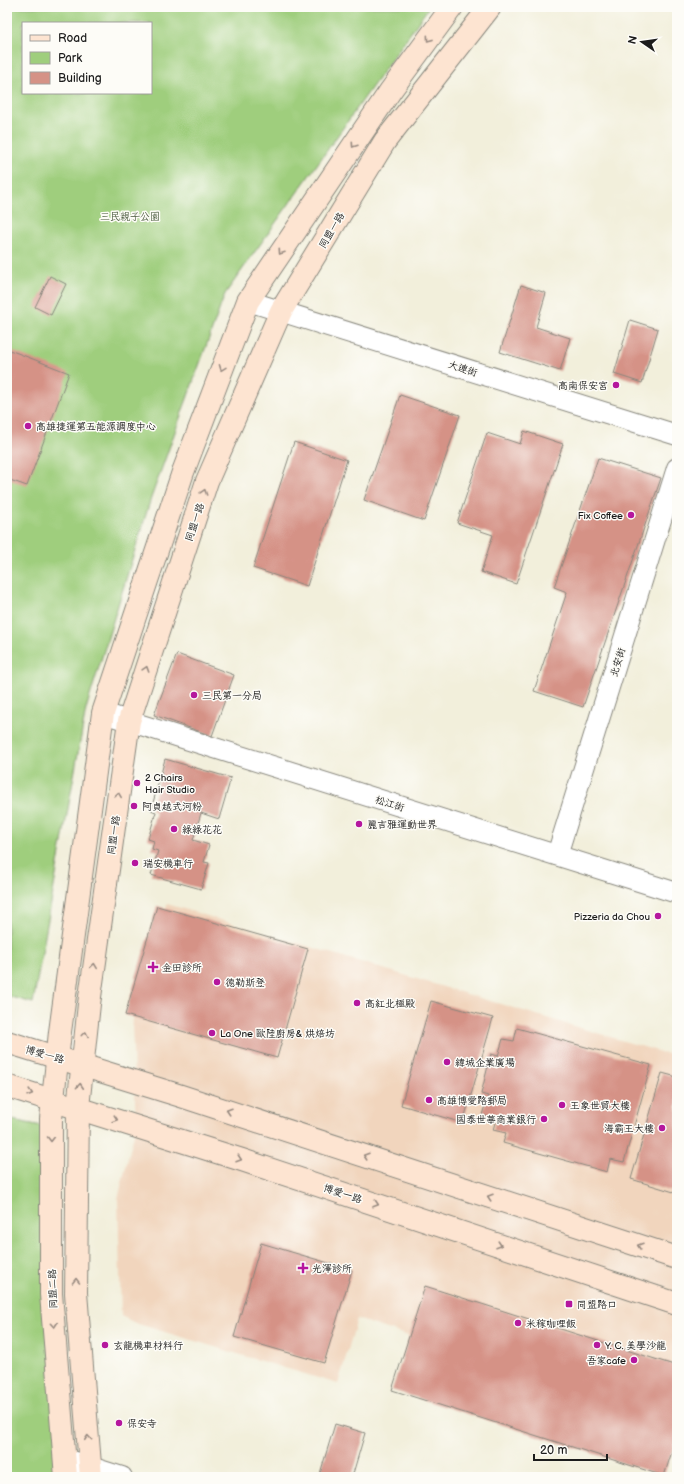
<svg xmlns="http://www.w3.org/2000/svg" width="684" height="1484" font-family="'Balsamiq Sans','LXGW WenKai TC',sans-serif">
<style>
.built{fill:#f1d5bd}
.green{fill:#9fce7d;stroke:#5e754c;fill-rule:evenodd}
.building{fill:#d59286}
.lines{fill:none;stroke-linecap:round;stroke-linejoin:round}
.street-casing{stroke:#87867c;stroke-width:22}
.secondary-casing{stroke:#87867c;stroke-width:24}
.street{stroke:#fff;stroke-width:20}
.secondary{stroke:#fde4d1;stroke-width:22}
.oneway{stroke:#988a80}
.poi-dot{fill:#b5179e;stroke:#fdfcf7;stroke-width:1.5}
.labels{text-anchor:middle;stroke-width:3;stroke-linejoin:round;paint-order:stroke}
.park-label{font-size:10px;fill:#4a5a3e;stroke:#fdfcf7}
.street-label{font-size:10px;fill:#1c1c1c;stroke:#fdfcf7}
.poi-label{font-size:10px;fill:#1c1c1c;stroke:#fdfcf7;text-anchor:start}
</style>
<rect width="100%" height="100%" fill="#fdfcf7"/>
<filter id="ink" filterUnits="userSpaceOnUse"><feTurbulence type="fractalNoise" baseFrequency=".025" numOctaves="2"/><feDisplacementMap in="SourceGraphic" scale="8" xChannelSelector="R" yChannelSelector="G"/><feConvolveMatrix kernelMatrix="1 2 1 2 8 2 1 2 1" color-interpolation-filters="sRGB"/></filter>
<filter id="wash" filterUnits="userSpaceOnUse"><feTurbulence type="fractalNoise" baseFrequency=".012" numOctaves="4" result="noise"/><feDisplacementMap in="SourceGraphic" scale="16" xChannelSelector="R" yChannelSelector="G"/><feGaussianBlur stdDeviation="0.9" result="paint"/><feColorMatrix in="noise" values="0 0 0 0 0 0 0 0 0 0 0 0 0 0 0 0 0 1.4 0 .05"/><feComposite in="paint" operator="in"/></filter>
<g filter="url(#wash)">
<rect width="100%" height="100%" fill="#f2efdb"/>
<!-- built -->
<polygon class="built" points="167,904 677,1057 677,1425 357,1319 338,1384 135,1323 121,1316 118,1199 136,1126 132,1023"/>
<!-- green -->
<g class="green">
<path d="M 7,7 L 429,7 L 225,294 L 151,498 L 86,709 L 33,1003 L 7,996 ZM 23,23 L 151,23 L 151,93 L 23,93 Z"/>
<polygon points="7,1119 42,1126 65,1477 7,1477"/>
</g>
<g id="blocks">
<!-- building -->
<g class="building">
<polygon points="50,276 66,284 51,315 35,307"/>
<polygon points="521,285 546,293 536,327 570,338 560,371 500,352"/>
<polygon points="630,320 658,329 642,383 614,374"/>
<polygon points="7,349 69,373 27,486 7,479"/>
<polygon points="400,395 460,415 424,521 364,500"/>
<polygon points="524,431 563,444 516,584 481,572 493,535 457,523 487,433 520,444"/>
<polygon points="294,442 347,460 307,586 253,568"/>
<polygon points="598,458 661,478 583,707 534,691 567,592 554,587"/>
<polygon points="177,654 234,675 212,736 154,715"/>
<polygon points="165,759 231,778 219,819 201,813 193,840 209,845 204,862 209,863 201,889 151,875 158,851 152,849 154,841 148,839 156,812 151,810"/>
<polygon points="157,906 308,949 277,1058 125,1015"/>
<polygon points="431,1001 493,1018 463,1123 401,1105"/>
<polygon points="517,1028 651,1065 624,1162 610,1159 607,1172 503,1143 506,1133 493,1130 496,1119 482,1115 488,1096 481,1094 491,1054 498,1056 503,1039 514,1041"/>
<polygon points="662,1073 677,1077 677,1193 631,1179"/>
<polygon points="261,1243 352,1270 324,1363 234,1337"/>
<polygon points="425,1286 677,1366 677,1436 664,1476 392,1390"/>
<polygon points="335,1424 365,1433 352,1477 319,1477"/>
</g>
</g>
</g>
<g filter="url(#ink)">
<use href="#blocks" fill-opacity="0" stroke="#87867c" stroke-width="1"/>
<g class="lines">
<defs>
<g id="street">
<polyline points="248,301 677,435"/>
<polyline points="103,713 677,893"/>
<polyline points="557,855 677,468"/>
<polyline points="65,1459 122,1477"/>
</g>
<g id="secondary">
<polyline points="7,1042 181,1096 677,1258"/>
<polyline points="7,1086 242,1160 677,1304"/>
<polyline points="66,1477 51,1294 51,1119 60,1032 103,713 183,472 248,301 391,90 452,7"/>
<polyline points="91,1477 76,1293 78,1107 89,1004 129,721 207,481 281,311 385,141 490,7"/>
</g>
</defs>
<!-- street casing -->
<use href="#street" class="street-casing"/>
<!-- secondary casing -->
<use href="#secondary" class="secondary-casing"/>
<!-- street -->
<use href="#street" class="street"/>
<!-- secondary -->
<use href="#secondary" class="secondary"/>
</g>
<!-- one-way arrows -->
<defs><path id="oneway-chevron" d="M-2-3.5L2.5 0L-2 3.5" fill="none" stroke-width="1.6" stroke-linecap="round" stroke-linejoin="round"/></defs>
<g class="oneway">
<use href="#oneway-chevron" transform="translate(429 39) rotate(126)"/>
<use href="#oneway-chevron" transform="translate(354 145) rotate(124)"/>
<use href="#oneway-chevron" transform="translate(281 252) rotate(124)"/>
<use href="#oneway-chevron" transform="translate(222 368) rotate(111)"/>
<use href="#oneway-chevron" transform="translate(204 492) rotate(-72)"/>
<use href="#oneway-chevron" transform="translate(146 669) rotate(-72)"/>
<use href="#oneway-chevron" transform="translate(118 795) rotate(-82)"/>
<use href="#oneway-chevron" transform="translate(94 966) rotate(-82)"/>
<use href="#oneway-chevron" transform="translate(85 1034) rotate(-83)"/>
<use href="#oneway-chevron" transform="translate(80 1086) rotate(-86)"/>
<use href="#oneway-chevron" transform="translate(30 1093) rotate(17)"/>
<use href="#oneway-chevron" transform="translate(229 1111) rotate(-162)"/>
<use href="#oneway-chevron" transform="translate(115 1119) rotate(18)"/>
<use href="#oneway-chevron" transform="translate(51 1139) rotate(90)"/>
<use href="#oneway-chevron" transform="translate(366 1156) rotate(-162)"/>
<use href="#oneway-chevron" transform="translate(239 1159) rotate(18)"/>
<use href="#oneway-chevron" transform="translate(490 1197) rotate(-162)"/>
<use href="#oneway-chevron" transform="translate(376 1204) rotate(18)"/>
<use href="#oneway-chevron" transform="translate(499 1245) rotate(18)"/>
<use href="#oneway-chevron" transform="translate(640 1246) rotate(-162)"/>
<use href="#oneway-chevron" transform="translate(76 1281) rotate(-90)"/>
<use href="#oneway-chevron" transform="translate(54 1325) rotate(85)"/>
<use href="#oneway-chevron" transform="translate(88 1438) rotate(-95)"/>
</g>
</g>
<!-- markers -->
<g class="poi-dot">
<circle cx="616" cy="385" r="4"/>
<circle cx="28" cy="426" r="4"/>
<circle cx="631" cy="515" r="4"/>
<circle cx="194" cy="695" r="4"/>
<circle cx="137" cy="783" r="4"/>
<circle cx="134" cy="806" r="4"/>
<circle cx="359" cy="824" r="4"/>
<circle cx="174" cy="829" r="4"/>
<circle cx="135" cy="863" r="4"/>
<circle cx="658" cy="916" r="4"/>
<path d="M151 961h4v4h4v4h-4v4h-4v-4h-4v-4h4z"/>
<circle cx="217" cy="982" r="4"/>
<circle cx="357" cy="1003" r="4"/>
<circle cx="212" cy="1033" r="4"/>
<circle cx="447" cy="1062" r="4"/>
<circle cx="429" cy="1100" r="4"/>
<circle cx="562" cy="1105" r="4"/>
<circle cx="544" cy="1119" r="4"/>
<circle cx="662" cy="1128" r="4"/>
<path d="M301 1262h4v4h4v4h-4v4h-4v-4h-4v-4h4z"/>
<rect x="565" y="1300" width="8" height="8" rx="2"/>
<circle cx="518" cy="1323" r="4"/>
<circle cx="105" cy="1345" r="4"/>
<circle cx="597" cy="1345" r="4"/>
<circle cx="634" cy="1360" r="4"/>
<circle cx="119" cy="1423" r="4"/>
</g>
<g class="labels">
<!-- park labels -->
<g class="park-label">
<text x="130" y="220">三民親子公園</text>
</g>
<!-- street labels -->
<g class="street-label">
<text transform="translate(331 230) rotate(-59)" y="4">同盟一路</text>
<text transform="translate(463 368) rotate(18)" y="4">大連街</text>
<text transform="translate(194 522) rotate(-72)" y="4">同盟一路</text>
<text transform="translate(617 662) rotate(-73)" y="4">北安街</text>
<text transform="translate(390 803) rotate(18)" y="4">松江街</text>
<text transform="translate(113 835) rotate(-82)" y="4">同盟一路</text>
<text transform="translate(45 1054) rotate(16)" y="4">博愛一路</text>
<text transform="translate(343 1193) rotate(18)" y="4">博愛一路</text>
<text transform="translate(52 1289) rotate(-92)" y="4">同盟二路</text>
</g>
<!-- poi labels -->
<g class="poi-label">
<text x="608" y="389" text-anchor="end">高南保安宮</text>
<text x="36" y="430">高雄捷運第五能源調度中心</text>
<text x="623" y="519" text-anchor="end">Fix Coffee</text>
<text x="202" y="699">三民第一分局</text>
<text x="145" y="781">2 Chairs<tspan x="145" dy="12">Hair Studio</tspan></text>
<text x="142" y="810">阿貞越式河粉</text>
<text x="367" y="828">麗吉雅運動世界</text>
<text x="182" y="833">綠綠花花</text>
<text x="143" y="867">瑞安機車行</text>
<text x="650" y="920" text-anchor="end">Pizzeria da Chou</text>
<text x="162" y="971">金田診所</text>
<text x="225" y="986">德勒斯登</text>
<text x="365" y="1007">高紅北極殿</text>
<text x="220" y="1037">La One 歐陸廚房&amp; 烘焙坊</text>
<text x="455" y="1066">緯城企業廣場</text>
<text x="437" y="1104">高雄博愛路郵局</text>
<text x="570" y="1109">王象世貿大樓</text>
<text x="536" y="1123" text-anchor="end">國泰世華商業銀行</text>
<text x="654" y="1132" text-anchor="end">海霸王大樓</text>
<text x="312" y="1272">光澤診所</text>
<text x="577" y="1308">同盟路口</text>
<text x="526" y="1327">米稼咖哩飯</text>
<text x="113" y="1349">玄龍機車材料行</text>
<text x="605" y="1349">Y. C. 美學沙龍</text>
<text x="626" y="1364" text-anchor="end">吾家cafe</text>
<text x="127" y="1427">保安寺</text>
</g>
</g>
<!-- margin -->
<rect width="684" height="1484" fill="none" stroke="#fdfcf7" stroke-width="24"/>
<!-- legend -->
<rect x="22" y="22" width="130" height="72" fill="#fdfcf7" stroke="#a3a29f"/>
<rect x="30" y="35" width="20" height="6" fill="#fde4d1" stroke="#a3a29f"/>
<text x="58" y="42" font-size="12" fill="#1c1c1c">Road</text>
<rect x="30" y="52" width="20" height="12" fill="#9fce7d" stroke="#a3a29f"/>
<text x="58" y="62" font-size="12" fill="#1c1c1c">Park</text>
<rect x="30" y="72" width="20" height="12" fill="#d59286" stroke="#a3a29f"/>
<text x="58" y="82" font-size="12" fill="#1c1c1c">Building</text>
<!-- north arrow -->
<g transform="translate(642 42) rotate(283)" stroke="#fdfcf7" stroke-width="3" paint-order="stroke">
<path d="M0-3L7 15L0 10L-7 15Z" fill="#1c1c1c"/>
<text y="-6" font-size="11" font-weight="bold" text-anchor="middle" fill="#1c1c1c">N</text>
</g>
<!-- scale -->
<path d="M534 1454v6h73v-6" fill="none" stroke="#1c1c1c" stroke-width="2"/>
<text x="540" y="1454" font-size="12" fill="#1c1c1c" stroke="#fdfcf7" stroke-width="3" paint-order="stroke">20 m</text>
</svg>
